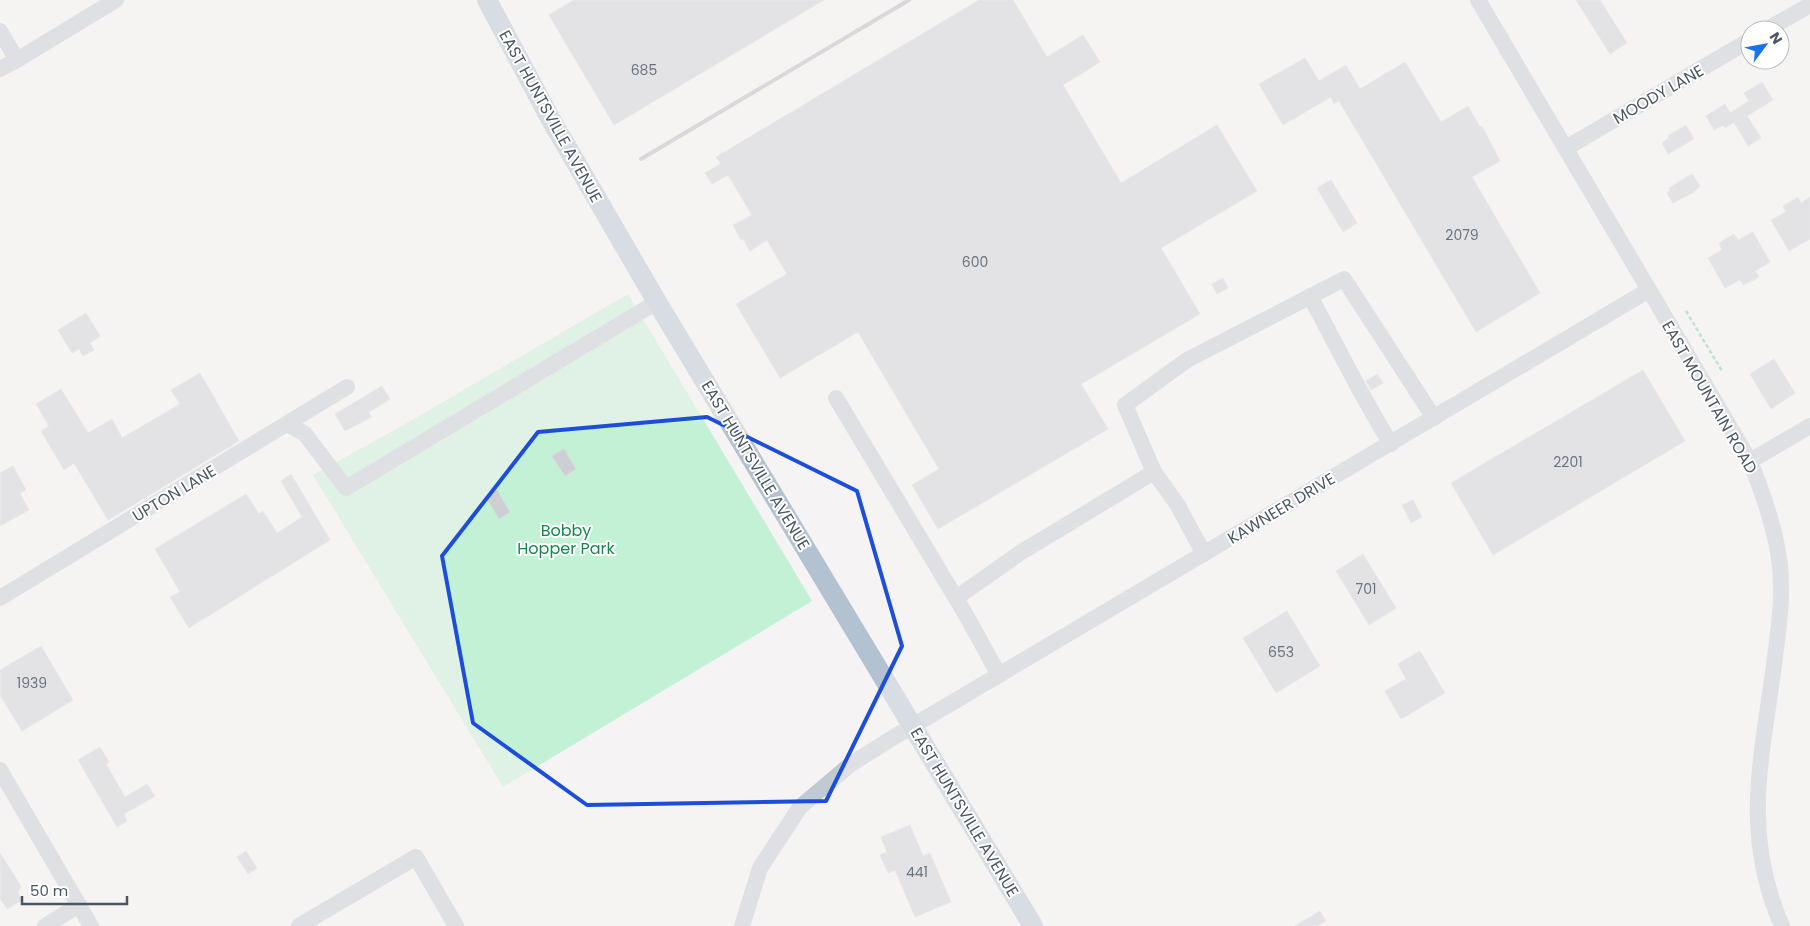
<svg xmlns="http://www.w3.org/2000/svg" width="1810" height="926" font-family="Poppins,sans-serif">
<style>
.green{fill:#c3f1d5}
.building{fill:#cdcfd5;stroke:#d7d9de}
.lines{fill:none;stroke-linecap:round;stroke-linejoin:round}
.path{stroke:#7ad0a6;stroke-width:2.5;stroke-dasharray:4 2.5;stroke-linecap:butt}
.minor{stroke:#c1cad2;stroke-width:16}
.major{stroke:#b3c2d1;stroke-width:20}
.rail{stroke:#b5b8bd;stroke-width:4}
.marked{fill:none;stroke:#1d4ed8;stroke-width:4;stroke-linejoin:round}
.labels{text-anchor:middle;stroke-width:4;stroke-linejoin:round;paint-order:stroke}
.number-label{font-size:14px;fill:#6b747e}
.street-label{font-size:16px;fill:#4a5661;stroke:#fff}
.park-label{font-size:16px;fill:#17864f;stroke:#fff}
</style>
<rect width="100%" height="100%" fill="#f5f3f3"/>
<!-- green -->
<polygon class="green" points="628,294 812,601 503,787 313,475 407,423"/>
<!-- building -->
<g class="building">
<polygon points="574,0 824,0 614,125 549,15"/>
<polygon points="979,0 1013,0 1047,57 1083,35 1100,62 1063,85 1121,183 1217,125 1257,191 1161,248 1200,314 1081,384 1108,429 938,529 912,485 939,469 858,332 780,378 736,304 787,274 767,240 750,251 743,239 741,240 733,225 752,215 728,175 712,184 705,173 721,164 716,157"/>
<polygon points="1576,0 1600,0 1627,43 1610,54"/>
<polygon points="1305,58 1319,81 1346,65 1360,89 1405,62 1441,122 1468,106 1480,127 1482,126 1500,161 1472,177 1540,293 1476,332 1339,101 1334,104 1331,97 1283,125 1259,84"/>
<polygon points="1762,82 1773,100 1747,116 1761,138 1748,146 1734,122 1725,128 1723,125 1714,130 1706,116 1725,104 1730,113 1749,101 1744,93"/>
<polygon points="1686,125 1694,139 1668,154 1662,143 1669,138 1668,136"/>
<polygon points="1692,174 1700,186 1694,192 1673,203 1667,193 1670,191 1669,188"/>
<polygon points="1331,180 1357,223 1343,232 1317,188"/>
<polygon points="1798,197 1801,203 1810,197 1810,239 1789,251 1771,220 1786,212 1783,206"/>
<polygon points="1753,232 1770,262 1755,271 1759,276 1756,279 1743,285 1740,280 1725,288 1708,258 1722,250 1719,244 1721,242 1734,234 1738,240"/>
<polygon points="1223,278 1228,288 1217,294 1212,284"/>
<polygon points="86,313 100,336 90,343 94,350 83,356 79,349 72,353 58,330"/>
<polygon points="1774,359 1795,393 1771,409 1750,374"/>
<polygon points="1643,370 1685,441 1493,555 1451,483"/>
<polygon points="200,373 239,441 108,520 74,463 64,470 41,431 49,426 36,404 61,389 88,433 112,419 122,438 180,404 171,390"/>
<polygon points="1377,374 1383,383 1371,390 1366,381"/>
<polygon points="382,386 390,399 369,412 371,417 345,431 335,414"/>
<polygon points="564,449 576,469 565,476 552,456"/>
<polygon points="13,466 26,490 20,493 29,510 0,526 0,473"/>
<polygon points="291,474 330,540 189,628 170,597 180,592 155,549 246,494 259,514 263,511 277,533 302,517 281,481"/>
<polygon points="497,490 510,512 499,519 486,497"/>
<polygon points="1413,500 1422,517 1411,523 1402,505"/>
<polygon points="1363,554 1396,608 1369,625 1336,571"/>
<polygon points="1287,611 1320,666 1276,693 1243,638"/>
<polygon points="41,646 73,700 22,731 0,695 0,670"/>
<polygon points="1420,651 1445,693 1401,719 1385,691 1406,679 1398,664"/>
<polygon points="100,747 109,762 106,764 125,797 147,784 155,796 124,814 127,821 117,827 78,760"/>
<polygon points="910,825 923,856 930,853 951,902 915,917 895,870 888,873 880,855 887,852 881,837"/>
<polygon points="246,851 257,868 248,874 237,857"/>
<polygon points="0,853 21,886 18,893 22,900 7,909 0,898"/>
<polygon points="1320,911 1326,921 1317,926 1295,926"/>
</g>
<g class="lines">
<!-- path -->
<polyline class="path" points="1686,311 1722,371"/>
<!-- minor -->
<g class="minor">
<path d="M 1478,0 L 1750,461 C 1763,494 1776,530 1780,566 C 1783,597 1779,627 1775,657 C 1763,755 1740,830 1782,926"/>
<polyline points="1766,30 1810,5"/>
<polyline points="0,31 17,60 116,0"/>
<polyline points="0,69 17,60"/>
<polyline points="1566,148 1750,40"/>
<path d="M 1310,296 C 1337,346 1361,396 1391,444"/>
<polyline points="836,398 966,615 999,675"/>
<polyline points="288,424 305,434 346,488 657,302"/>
<polyline points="1750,461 1810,426"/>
<polyline points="1154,472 1125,405 1187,360 1344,279 1434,418"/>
<polyline points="0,598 347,387"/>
<polyline points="956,598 1020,553 1154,472 1177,504 1204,554"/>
<polyline points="0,770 91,926"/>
<polyline points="45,926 79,905"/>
<polyline points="299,926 416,857 456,926"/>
<polyline points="742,926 760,868 800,807 851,764 894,737 1649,290"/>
</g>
<!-- major -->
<polyline class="major" points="487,0 550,118 657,302 1033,926"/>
<!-- rail -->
<polyline class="rail" points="641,159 909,0"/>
</g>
<!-- marked area -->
<path d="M0 0H1810V926H0ZM 707,417 L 857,491 L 902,646 L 826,801 L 587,805 L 473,723 L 442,556 L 538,432 Z" fill="#f5f3f3" fill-opacity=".55" fill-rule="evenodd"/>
<path class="marked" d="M 707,417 L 857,491 L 902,646 L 826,801 L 587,805 L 473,723 L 442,556 L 538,432 Z"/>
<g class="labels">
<!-- number labels -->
<g class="number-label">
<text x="644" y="75">685</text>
<text x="1462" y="240">2079</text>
<text x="975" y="267">600</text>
<text x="1568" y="467">2201</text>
<text x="1366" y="594">701</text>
<text x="1281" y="657">653</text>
<text x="32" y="688">1939</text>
<text x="917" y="877">441</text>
</g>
<!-- street labels -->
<g class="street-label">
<text transform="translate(1658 94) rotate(-30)" y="6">MOODY LANE</text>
<text transform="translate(551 116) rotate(61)" y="6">EAST HUNTSVILLE AVENUE</text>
<text transform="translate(1710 397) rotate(60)" y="6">EAST MOUNTAIN ROAD</text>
<text transform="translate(756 465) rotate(59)" y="6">EAST HUNTSVILLE AVENUE</text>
<text transform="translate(174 493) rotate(-31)" y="6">UPTON LANE</text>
<text transform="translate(1281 508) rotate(-31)" y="6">KAWNEER DRIVE</text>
<text transform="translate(965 812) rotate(59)" y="6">EAST HUNTSVILLE AVENUE</text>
</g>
<!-- park labels -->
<g class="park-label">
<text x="566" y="536">Bobby<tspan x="566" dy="18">Hopper Park</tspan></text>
</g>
</g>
<!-- north arrow -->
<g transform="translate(1765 45) rotate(58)"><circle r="24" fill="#ffffff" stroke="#b7bbc0"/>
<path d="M0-4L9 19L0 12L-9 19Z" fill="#1a73e8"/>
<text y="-8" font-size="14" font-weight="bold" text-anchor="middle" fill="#4a5661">N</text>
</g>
<!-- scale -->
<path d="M22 896v8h105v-8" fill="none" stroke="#4a5661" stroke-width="2.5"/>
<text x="30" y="896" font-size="15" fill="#4a5661" stroke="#ffffff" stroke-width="4" paint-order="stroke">50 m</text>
</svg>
